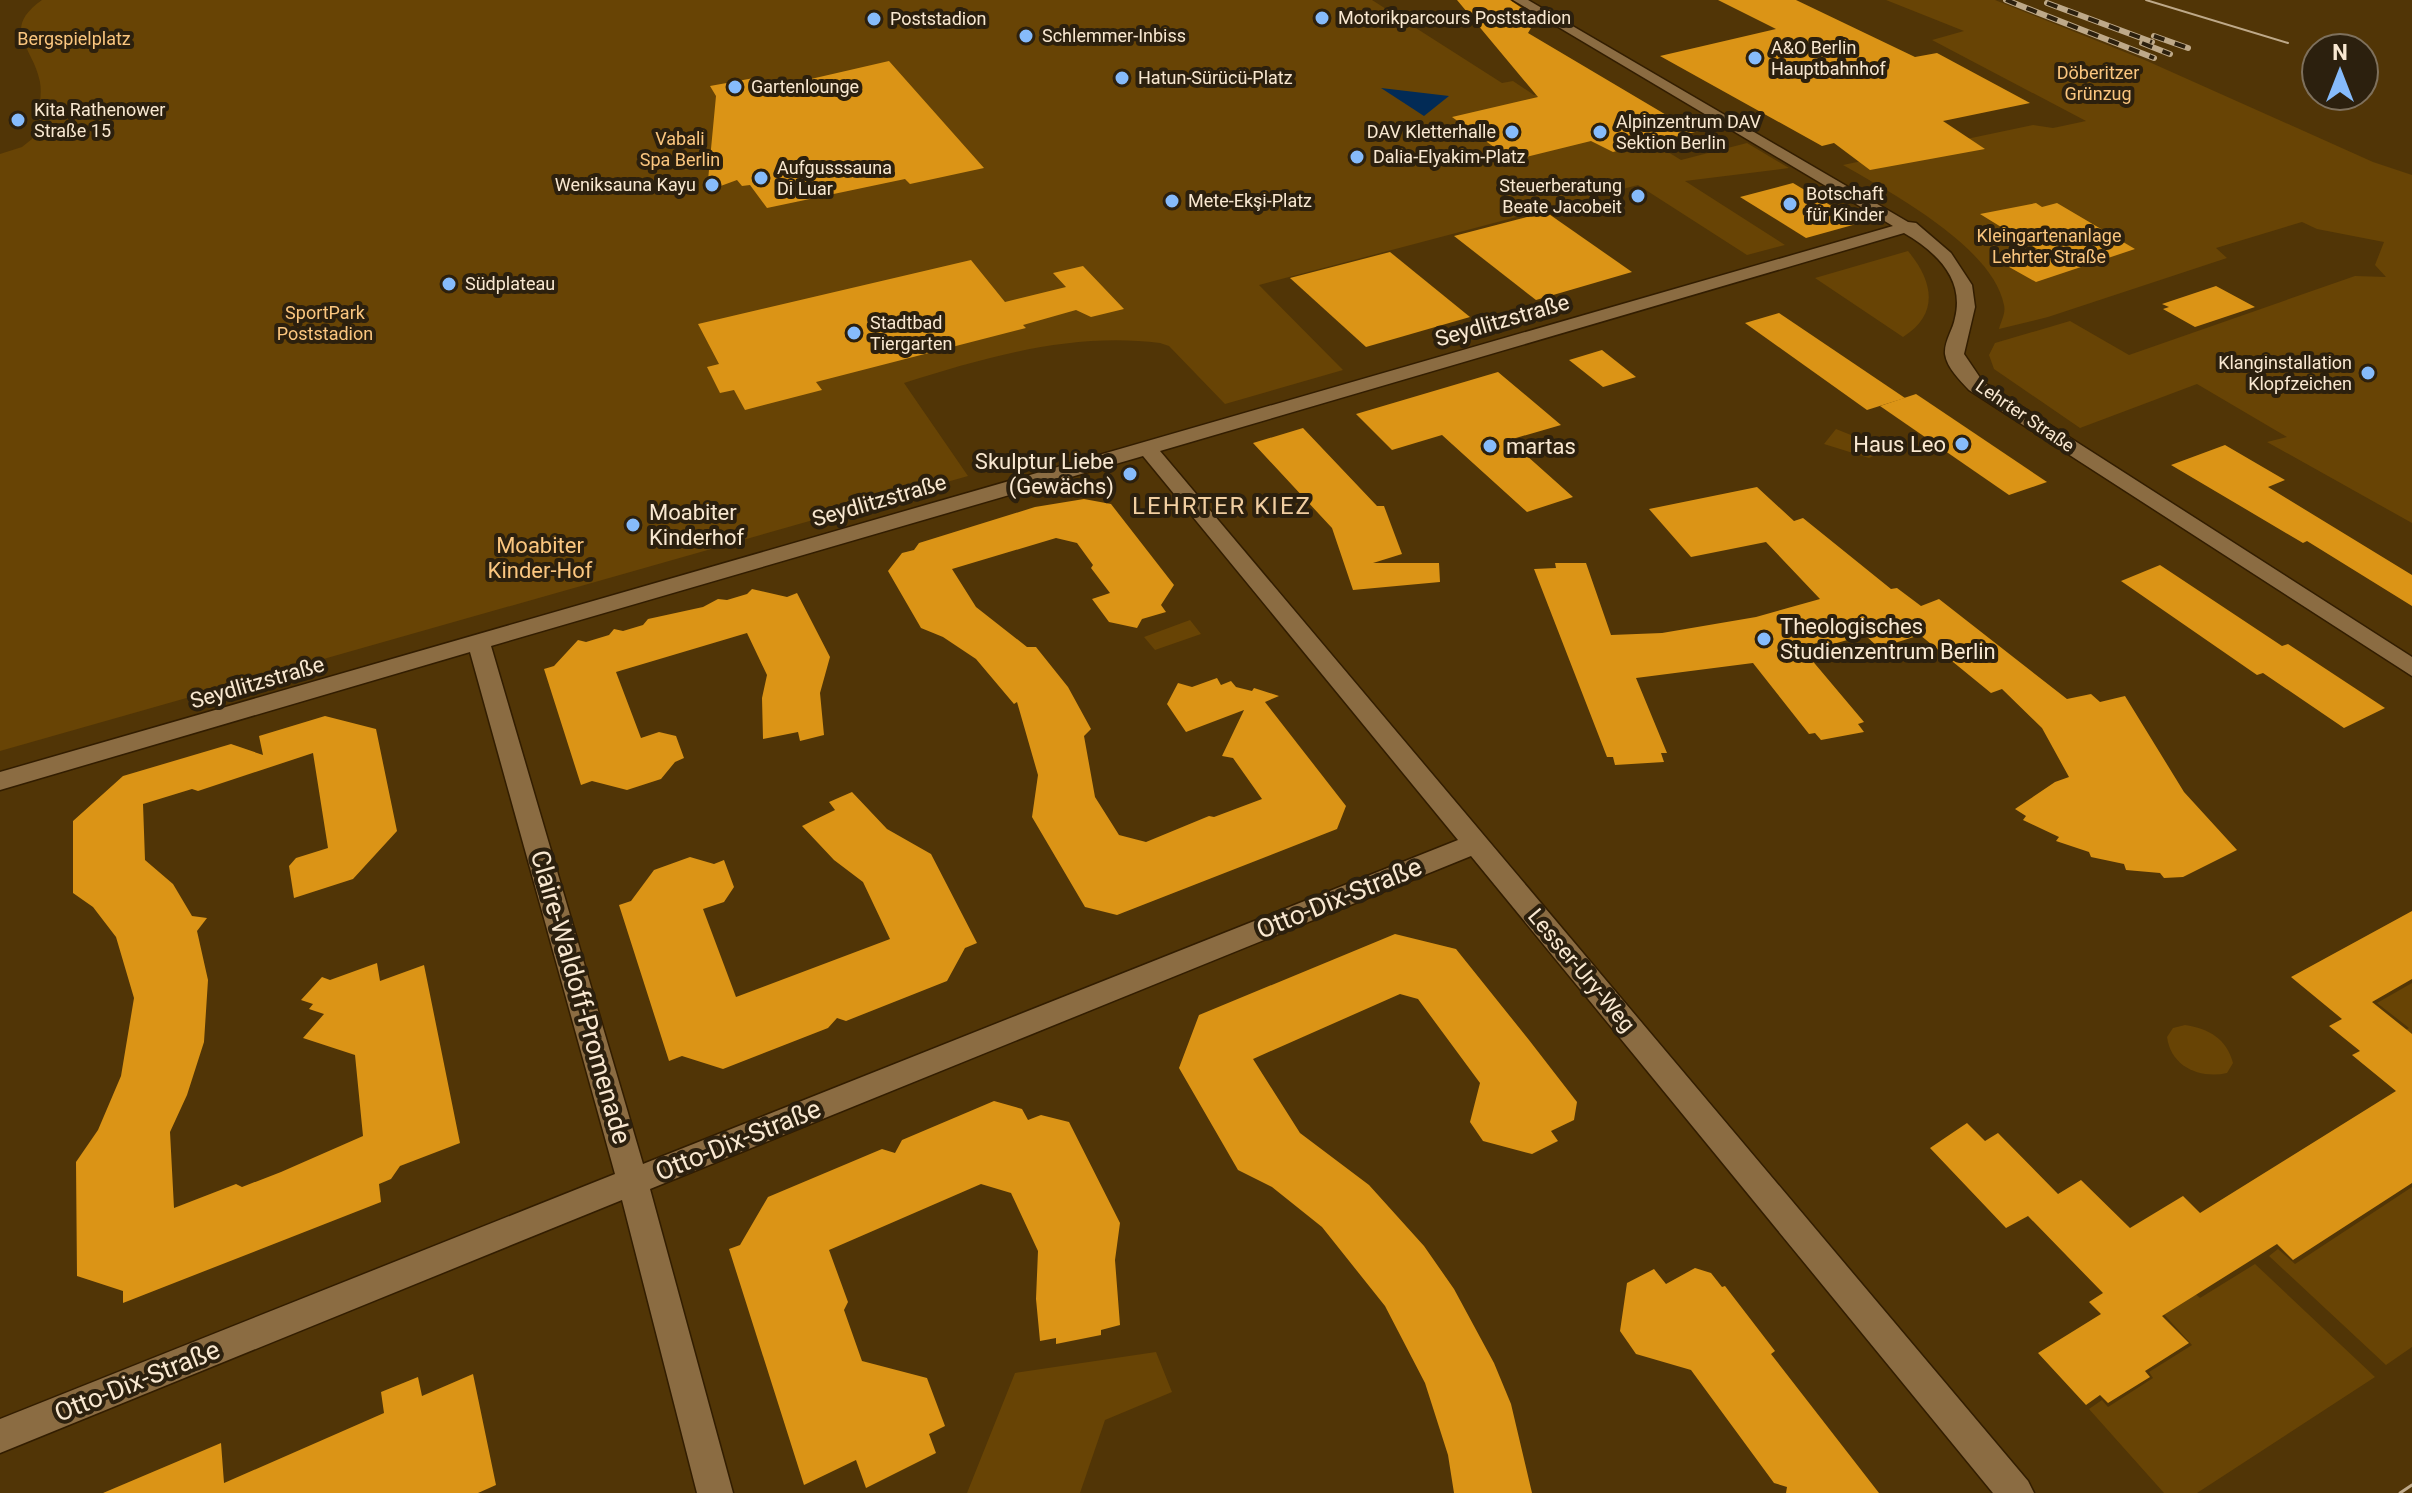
<svg xmlns="http://www.w3.org/2000/svg" width="2412" height="1493" font-family="Roboto,sans-serif">
<style>
.green{fill:#684405}
.water{fill:#022b56}
.building{fill:#db9416}
.lines{fill:none;stroke-linecap:round;stroke-linejoin:round}
.minor-casing{stroke:#321d00;stroke-width:3}
.minor{fill:#8b6c42;fill-rule:evenodd}
.tram-far1{stroke:#bea989;stroke-width:2}
.tram{stroke:#bea989;stroke-width:3}
.rail-casing{stroke:#bea989;stroke-width:6}
.rail{stroke:#2c200e;stroke-width:4;stroke-dasharray:11;stroke-linecap:butt}
.poi-dot{fill:#86bbfb;stroke:#2c200e;stroke-width:3}
.labels{text-anchor:middle;stroke-width:8;stroke-linejoin:round;paint-order:stroke}
.far-poi-label{font-size:18px;fill:#f9e8d1;stroke:#2c200e;text-anchor:start}
.far-park-label{font-size:18px;fill:#fbc67f;stroke:#2c200e}
.far-street-label{font-size:18px;fill:#f9e8d1;stroke:#2c200e}
.street-label{font-size:22px;fill:#f9e8d1;stroke:#2c200e}
.poi-label{font-size:22px;fill:#f9e8d1;stroke:#2c200e;text-anchor:start}
.park-label{font-size:22px;fill:#fbc67f;stroke:#2c200e}
.neighbourhood-label{font-size:24px;letter-spacing:2px;fill:#f1cea1;stroke:#2c200e}
.near-street-label{font-size:26px;fill:#f9e8d1;stroke:#2c200e}
</style>
<rect width="100%" height="100%" fill="#513506"/>
<!-- green -->
<g class="green">
<path d="M 42,0 L 1372,0 L 1502,83 L 1513,81 L 1534,95 L 1564,88 L 1681,160 L 1747,143 L 1789,168 L 1685,181 L 1785,245 L 1747,255 L 1638,185 L 1259,285 L 1343,370 L 1225,404 L 1169,346 L 1160,343 C 1072,332 987,357 904,383 L 968,476 L 0,751 L 0,154 L 22,147 L 32,139 C 36,122 43,100 40,82 C 33,46 0,30 42,0 Z"/>
<path d="M 1886,0 L 1995,0 L 2147,61 L 2373,162 L 2412,175 L 2412,523 L 2267,442 L 2287,437 L 2197,384 L 2080,428 L 1994,369 L 1989,355 L 1995,343 L 2070,321 L 2129,355 L 2355,276 L 2386,277 L 2375,265 L 2384,242 L 2317,229 L 2302,222 L 2216,248 L 2227,258 L 2048,317 L 1999,329 C 2001,321 2006,313 2004,305 C 1993,247 1890,192 1843,165 L 2033,125 L 2053,128 L 2086,121 L 1932,40 L 1964,31 Z"/>
<path d="M 1908,251 C 1933,281 1940,314 1903,337 L 1815,278 Z"/>
<polygon points="1836,429 1866,441 1878,454 1869,458 1824,444"/>
<polygon points="1190,620 1201,634 1155,650 1144,637"/>
<polygon points="2412,983 2412,1044 2400,1034 2409,1028 2377,1003"/>
<path d="M 2185,1025 C 2209,1029 2226,1038 2233,1063 L 2227,1073 C 2200,1079 2171,1067 2167,1037 L 2173,1028 Z"/>
<polygon points="2412,1187 2412,1347 2386,1365 2269,1256 2278,1249 2295,1264"/>
<polygon points="2255,1264 2375,1377 2197,1493 2164,1493 2089,1409 2102,1400 2108,1407 2153,1378 2149,1372 2192,1345 2160,1310 2191,1290 2200,1298"/>
<polygon points="1156,1352 1172,1392 1105,1420 1080,1493 967,1493 1015,1373"/>
</g>
<!-- water -->
<polygon class="water" points="1381,88 1449,96 1424,116"/>
<!-- building -->
<g class="building">
<polygon points="1457,0 1510,0 1537,18 1528,33 1695,132 1613,152 1591,141 1514,160 1508,157 1452,117 1538,97"/>
<polygon points="1718,0 1796,0 1915,57 1937,53 2030,103 1943,121 1985,149 1870,170 1834,143 1822,146 1660,56 1776,29"/>
<polygon points="889,61 984,168 910,184 905,179 767,208 750,185 742,186 737,180 707,191 716,96 710,86 754,78 763,90"/>
<polygon points="1793,183 1860,223 1806,238 1740,197"/>
<polygon points="2036,203 2042,207 2057,203 2135,249 2036,282 2002,263 2037,249 1980,214"/>
<polygon points="1546,212 1632,272 1536,300 1454,236"/>
<polygon points="1390,252 1470,317 1366,347 1290,278"/>
<polygon points="971,260 1005,302 1066,287 1053,273 1083,266 1124,309 1091,317 1076,310 1023,325 1026,328 816,382 822,390 745,410 734,390 720,393 707,367 719,364 698,324"/>
<polygon points="2216,286 2255,307 2195,327 2163,309 2169,307 2162,304"/>
<polygon points="1779,313 1905,398 1867,410 1745,323"/>
<polygon points="1602,350 1636,377 1603,387 1569,360"/>
<polygon points="1498,372 1561,425 1509,440 1573,497 1527,512 1442,435 1392,450 1356,414"/>
<polygon points="1916,394 1925,400 2047,482 2009,495 1880,406"/>
<polygon points="1303,428 1377,506 1384,506 1402,554 1373,563 1439,563 1440,582 1353,590 1332,528 1253,443"/>
<polygon points="2225,445 2285,480 2268,487 2412,575 2412,606 2307,541 2303,543 2171,465"/>
<polygon points="1757,487 1794,521 1803,518 1891,589 1897,588 1921,606 1939,599 2067,699 2091,694 2100,702 2125,696 2184,792 2237,850 2183,877 2164,878 2160,873 2126,870 2124,864 2091,857 2089,852 2056,841 2059,837 2023,820 2026,816 2015,809 2055,782 2069,777 2042,728 2002,689 1991,693 1920,635 1879,648 1865,635 1805,652 1864,722 1858,724 1864,732 1821,740 1815,733 1809,734 1753,663 1636,678 1667,753 1661,753 1664,762 1615,765 1613,757 1607,757 1534,569 1556,568 1555,563 1586,563 1611,635 1662,633 1756,617 1820,599 1766,542 1691,557 1649,509"/>
<polygon points="1084,499 1111,504 1174,585 1161,605 1166,612 1142,619 1137,628 1109,622 1092,599 1110,593 1091,568 1093,565 1077,543 1056,538 952,569 976,607 1027,647 1036,647 1068,687 1091,729 1084,736 1095,797 1119,835 1146,842 1209,816 1214,817 1262,799 1233,758 1222,756 1244,710 1186,732 1167,704 1178,683 1192,687 1217,678 1221,685 1231,681 1236,687 1252,691 1254,688 1279,696 1265,702 1346,806 1337,829 1117,915 1085,907 1032,817 1038,775 1017,702 1014,704 976,659 943,637 921,628 888,571 902,553 914,550 919,543 1035,507"/>
<polygon points="2160,565 2282,646 2288,644 2385,708 2344,728 2263,673 2257,675 2121,581"/>
<polygon points="752,589 787,597 797,593 830,657 820,693 824,735 800,741 798,732 763,739 762,698 767,675 747,633 616,672 641,738 659,732 676,736 684,758 675,762 661,779 627,790 592,781 581,785 544,669 554,666 578,640 586,642 609,635 614,629 623,631 643,625 648,619 703,607 718,599 727,600 747,594"/>
<polygon points="325,716 376,729 397,831 353,879 294,898 289,866 296,858 328,848 313,753 198,791 192,789 143,804 145,860 173,884 192,916 207,918 197,931 208,980 204,1042 187,1095 170,1132 174,1208 236,1184 242,1187 281,1172 363,1136 355,1055 303,1038 324,1014 309,1009 313,1004 301,1000 322,977 330,980 377,963 380,981 424,965 460,1143 400,1166 391,1179 379,1184 381,1202 123,1303 123,1291 77,1276 76,1162 98,1130 121,1076 134,998 116,937 93,907 73,893 73,821 123,776 231,744 263,755 259,736"/>
<polygon points="852,792 887,829 931,854 977,943 965,948 947,981 846,1021 837,1018 828,1028 723,1069 682,1056 669,1061 619,905 631,901 654,870 690,857 714,864 724,860 734,887 724,902 703,909 736,997 890,939 863,882 834,860 802,826 835,810 829,802"/>
<polygon points="2412,911 2412,979 2372,1002 2412,1034 2412,1183 2293,1260 2277,1244 2162,1316 2189,1343 2145,1371 2150,1377 2108,1403 2100,1395 2086,1405 2038,1353 2101,1314 2089,1302 2103,1293 2028,1216 2006,1228 1930,1148 1967,1123 1985,1141 1998,1133 2058,1194 2081,1180 2130,1228 2183,1196 2200,1213 2396,1091 2352,1055 2360,1051 2329,1026 2342,1019 2291,977"/>
<polygon points="1395,934 1456,949 1529,1040 1577,1102 1574,1120 1551,1131 1558,1141 1532,1154 1483,1141 1470,1122 1480,1083 1418,999 1400,994 1253,1059 1300,1133 1369,1185 1424,1246 1454,1289 1494,1363 1511,1404 1532,1493 1454,1493 1448,1455 1425,1383 1385,1306 1322,1227 1272,1187 1238,1170 1179,1068 1199,1015"/>
<polygon points="994,1101 1022,1109 1028,1120 1041,1115 1069,1122 1120,1223 1115,1260 1120,1325 1101,1330 1101,1335 1056,1344 1056,1338 1040,1341 1036,1299 1038,1251 1011,1193 981,1184 829,1250 848,1302 844,1310 862,1361 927,1378 945,1426 929,1434 936,1453 866,1488 856,1460 804,1485 729,1249 740,1245 768,1197 882,1149 895,1153 902,1140"/>
<polygon points="1695,1268 1711,1273 1722,1287 1725,1286 1775,1351 1771,1354 1879,1493 1786,1493 1787,1487 1774,1483 1691,1370 1636,1354 1620,1331 1627,1283 1654,1269 1666,1284"/>
<polygon points="473,1374 496,1485 478,1493 103,1493 221,1443 224,1483 384,1413 381,1392 418,1377 422,1396"/>
</g>
<g class="lines">
<defs>
<path id="minor" d="M 1513,0 L 1528,0 L 1908,222 L 1916,223 L 1951,253 L 1972,285 L 1975,307 L 1964,354 L 1983,382 L 2412,657 L 2412,676 L 1969,390 C 1960,380 1947,368 1945,354 C 1944,341 1953,330 1955,318 C 1965,278 1935,251 1904,233 L 1160,451 L 2028,1481 L 2034,1493 L 1993,1493 L 1471,856 L 650,1189 L 733,1493 L 697,1493 L 622,1200 L 0,1453 L 0,1419 L 615,1174 L 470,652 L 0,790 L 0,772 L 1893,226 ZM 1143,456 L 1458,840 L 643,1164 L 491,646 Z"/>
</defs>
<!-- minor casing -->
<use href="#minor" class="minor-casing"/>
<!-- minor -->
<use href="#minor" class="minor"/>
<!-- tram-far1 -->
<polyline class="tram-far1" points="2146,0 2288,43"/>
<!-- tram -->
<polyline class="tram" points="2400,1493 2412,1485"/>
<defs>
<g id="rail">
<polyline points="2006,0 2154,58"/>
<polyline points="2047,3 2152,42"/>
<polyline points="2154,36 2188,48"/>
<polyline points="2142,43 2170,54"/>
</g>
</defs>
<!-- rail casing -->
<use href="#rail" class="rail-casing"/>
<!-- rail -->
<use href="#rail" class="rail"/>
</g>
<!-- markers -->
<g class="poi-dot">
<circle cx="1322" cy="18" r="8"/>
<circle cx="874" cy="19" r="8"/>
<circle cx="1026" cy="36" r="8"/>
<circle cx="1755" cy="58" r="8"/>
<circle cx="1122" cy="78" r="8"/>
<circle cx="735" cy="87" r="8"/>
<circle cx="18" cy="120" r="8"/>
<circle cx="1512" cy="132" r="8"/>
<circle cx="1600" cy="132" r="8"/>
<circle cx="1357" cy="157" r="8"/>
<circle cx="761" cy="178" r="8"/>
<circle cx="712" cy="185" r="8"/>
<circle cx="1638" cy="196" r="8"/>
<circle cx="1172" cy="201" r="8"/>
<circle cx="1790" cy="204" r="8"/>
<circle cx="449" cy="284" r="8"/>
<circle cx="854" cy="333" r="8"/>
<circle cx="2368" cy="373" r="8"/>
<circle cx="1962" cy="444" r="8"/>
<circle cx="1490" cy="446" r="8"/>
<circle cx="1130" cy="474" r="8"/>
<circle cx="633" cy="525" r="8"/>
<circle cx="1764" cy="639" r="8"/>
</g>
<g class="labels">
<!-- far-poi labels -->
<g class="far-poi-label">
<text x="1338" y="24">Motorikparcours Poststadion</text>
<text x="890" y="25">Poststadion</text>
<text x="1042" y="42">Schlemmer-Inbiss</text>
<text x="1771" y="54">A&amp;O Berlin<tspan x="1771" dy="21">Hauptbahnhof</tspan></text>
<text x="1138" y="84">Hatun-Sürücü-Platz</text>
<text x="751" y="93">Gartenlounge</text>
<text x="34" y="116">Kita Rathenower<tspan x="34" dy="21">Straße 15</tspan></text>
<text x="1616" y="128">Alpinzentrum DAV<tspan x="1616" dy="21">Sektion Berlin</tspan></text>
<text x="1496" y="138" text-anchor="end">DAV Kletterhalle</text>
<text x="1373" y="163">Dalia-Elyakim-Platz</text>
<text x="777" y="174">Aufgusssauna<tspan x="777" dy="21">Di Luar</tspan></text>
<text x="696" y="191" text-anchor="end">Weniksauna Kayu</text>
<text x="1622" y="192" text-anchor="end">Steuerberatung<tspan x="1622" dy="21">Beate Jacobeit</tspan></text>
<text x="1806" y="200">Botschaft<tspan x="1806" dy="21">für Kinder</tspan></text>
<text x="1188" y="207">Mete-Ekşi-Platz</text>
<text x="465" y="290">Südplateau</text>
<text x="870" y="329">Stadtbad<tspan x="870" dy="21">Tiergarten</tspan></text>
<text x="2352" y="369" text-anchor="end">Klanginstallation<tspan x="2352" dy="21">Klopfzeichen</tspan></text>
</g>
<!-- far-park labels -->
<g class="far-park-label">
<text x="74" y="45">Bergspielplatz</text>
<text x="2098" y="79">Döberitzer<tspan x="2098" dy="21">Grünzug</tspan></text>
<text x="680" y="145">Vabali<tspan x="680" dy="21">Spa Berlin</tspan></text>
<text x="2049" y="242">Kleingartenanlage<tspan x="2049" dy="21">Lehrter Straße</tspan></text>
<text x="325" y="319">SportPark<tspan x="325" dy="21">Poststadion</tspan></text>
</g>
<!-- far-street labels -->
<g class="far-street-label">
<text transform="translate(2025 416) rotate(34)" y="6">Lehrter Straße</text>
</g>
<!-- street labels -->
<g class="street-label">
<text transform="translate(1502 320) rotate(-16)" y="8">Seydlitzstraße</text>
<text transform="translate(879 500) rotate(-16)" y="8">Seydlitzstraße</text>
<text transform="translate(257 682) rotate(-16)" y="8">Seydlitzstraße</text>
<text transform="translate(1582 970) rotate(50)" y="8">Lesser-Ury-Weg</text>
</g>
<!-- poi labels -->
<g class="poi-label">
<text x="1946" y="452" text-anchor="end">Haus Leo</text>
<text x="1506" y="454">martas</text>
<text x="1114" y="469" text-anchor="end">Skulptur Liebe<tspan x="1114" dy="25">(Gewächs)</tspan></text>
<text x="649" y="520">Moabiter<tspan x="649" dy="25">Kinderhof</tspan></text>
<text x="1780" y="634">Theologisches<tspan x="1780" dy="25">Studienzentrum Berlin</tspan></text>
</g>
<!-- park labels -->
<g class="park-label">
<text x="540" y="553">Moabiter<tspan x="540" dy="25">Kinder-Hof</tspan></text>
</g>
<!-- neighbourhood labels -->
<g class="neighbourhood-label">
<text x="1222" y="514">LEHRTER KIEZ</text>
</g>
<!-- near-street labels -->
<g class="near-street-label">
<text transform="translate(1339 898) rotate(-22)" y="9">Otto-Dix-Straße</text>
<text transform="translate(581 997) rotate(74)" y="9">Claire-Waldoff-Promenade</text>
<text transform="translate(738 1140) rotate(-22)" y="9">Otto-Dix-Straße</text>
<text transform="translate(137 1381) rotate(-22)" y="9">Otto-Dix-Straße</text>
</g>
</g>
<!-- north arrow -->
<g transform="translate(2340 72)"><circle r="38" fill="#2c200e" stroke="#7e705c" stroke-width="2"/>
<path d="M0-6L14 30L0 20L-14 30Z" fill="#86bbfb"/>
<text y="-12" font-size="22" font-weight="bold" text-anchor="middle" fill="#f9e8d1">N</text>
</g>
</svg>
